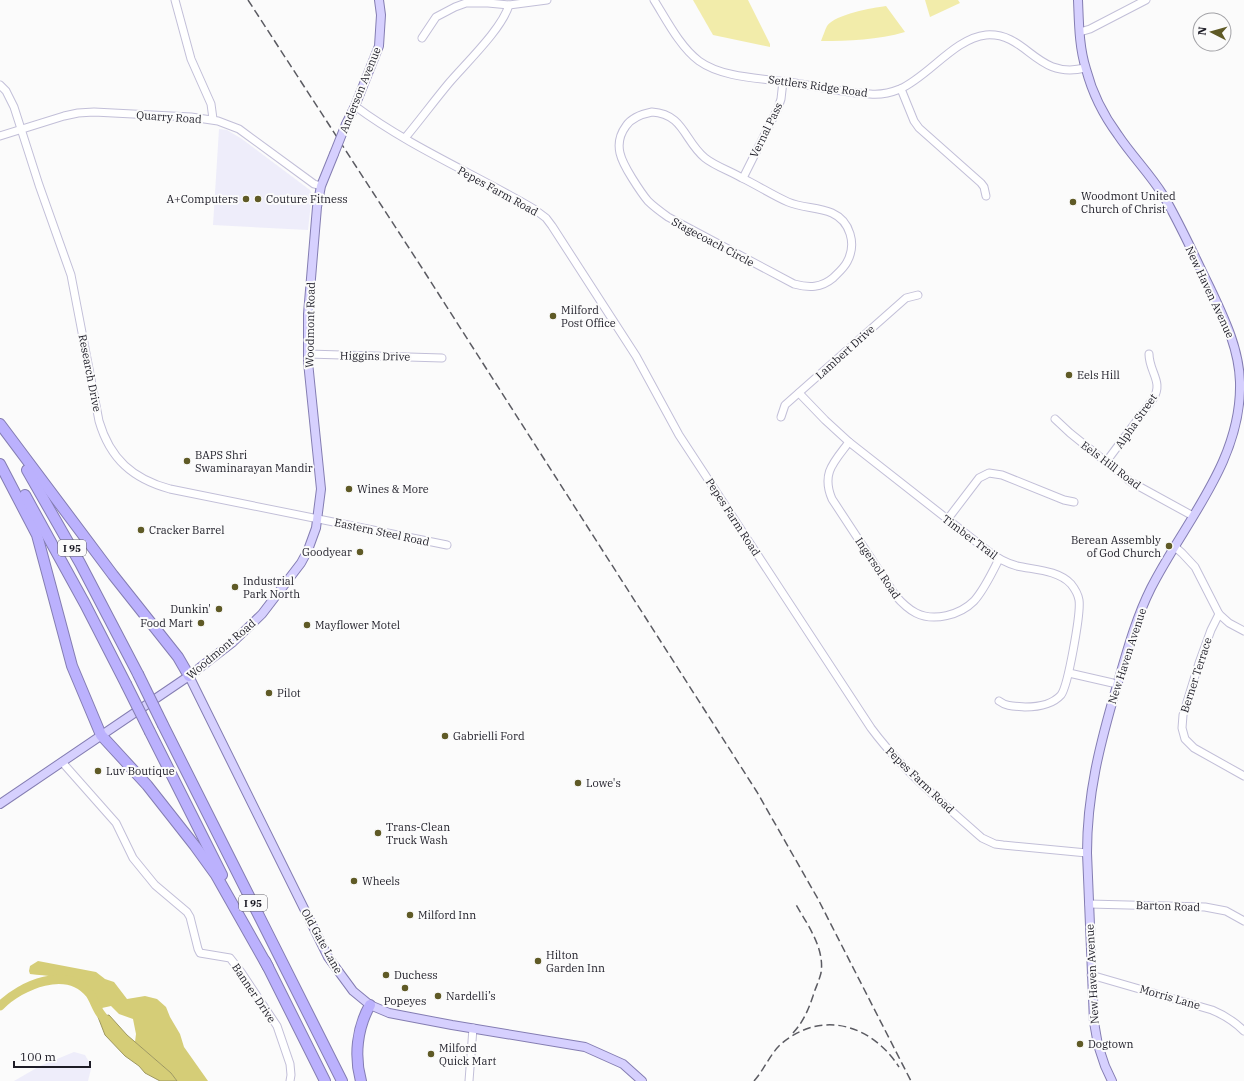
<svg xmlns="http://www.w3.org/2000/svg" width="1244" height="1081" font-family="'IBM Plex Serif',serif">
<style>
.built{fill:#eeedfa}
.green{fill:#f2ecaa}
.forest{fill:#d5cd77}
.water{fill:#d5cd77;stroke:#9e985f}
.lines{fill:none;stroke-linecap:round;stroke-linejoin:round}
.river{stroke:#d5cd77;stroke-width:9}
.minor-casing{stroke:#c2bfd8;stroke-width:9}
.major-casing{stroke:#847db2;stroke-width:10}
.highway-casing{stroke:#847db2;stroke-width:12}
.minor{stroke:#fff;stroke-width:7}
.major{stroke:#d6d0fe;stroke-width:8}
.highway{stroke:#bbb1fd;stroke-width:10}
.rail{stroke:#5b5b62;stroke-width:1.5;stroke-dasharray:8 4;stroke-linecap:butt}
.major-bridge-casing{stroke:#847db2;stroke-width:10;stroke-linecap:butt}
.highway-bridge-casing{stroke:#847db2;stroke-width:12;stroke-linecap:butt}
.major-bridge{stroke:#d6d0fe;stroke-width:8}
.highway-bridge{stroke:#bbb1fd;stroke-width:10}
.poi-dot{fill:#5f5a26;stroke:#fbfbfb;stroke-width:1.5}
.labels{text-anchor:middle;stroke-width:4;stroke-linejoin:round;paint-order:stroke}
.shield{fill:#fbfbfb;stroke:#605f66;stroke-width:1}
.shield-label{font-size:10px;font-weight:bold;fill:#1d1c26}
.street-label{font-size:11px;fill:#1d1c26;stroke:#fbfbfb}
.poi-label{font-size:11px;fill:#1d1c26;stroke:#fbfbfb;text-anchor:start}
</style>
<rect width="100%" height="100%" fill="#fbfbfb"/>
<!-- built -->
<g class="built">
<polygon points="219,129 227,130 242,139 310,190 312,194 308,230 213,225"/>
<polygon points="74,1052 85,1055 89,1062 91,1069 88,1081 14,1081 40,1066"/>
</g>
<!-- green -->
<g class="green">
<polygon points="693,0 748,0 770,44 770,47 713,35"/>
<polygon points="925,0 958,0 960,3 930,17"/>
<path d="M 886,6 L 905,32 C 878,40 849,41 821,41 C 823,36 825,30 827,26 C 836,14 872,8 886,6 Z"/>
</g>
<!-- forest -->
<path class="forest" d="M 38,961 L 96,972 L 105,979 L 114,982 L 127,999 L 145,996 L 157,999 L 166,1007 L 170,1017 L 180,1034 L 184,1047 L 208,1081 L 177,1081 L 171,1073 L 135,1042 L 136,1034 L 133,1019 L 119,1014 L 111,1006 L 102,1008 L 95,1008 L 88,998 L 80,983 C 64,976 47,976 30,974 L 29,971 L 30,966 Z"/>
<!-- water -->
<polygon class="water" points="109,1015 127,1035 171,1073 177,1081 160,1081 145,1073 139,1066 125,1056 105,1035 98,1017"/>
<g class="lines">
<!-- river -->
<path class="river" d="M 0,1006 C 21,985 67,965 90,994 C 94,1000 96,1007 100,1013 C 103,1017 106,1021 110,1025"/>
<defs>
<g id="minor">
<polyline points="175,0 191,59 211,104 213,119"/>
<path d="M 654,0 C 666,19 680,47 699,61 C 724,79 765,78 795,83 C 820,87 845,93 870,94 C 880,95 890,93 900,89 C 928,77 955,38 986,35 C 1028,32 1035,80 1085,68"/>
<polyline points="1080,32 1090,29 1146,0"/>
<polyline points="422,38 436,17 455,7 466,3 488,3 509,5 547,0"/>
<path d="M 0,85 L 6,91 L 14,107 L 39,185 L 71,275 L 99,421 C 110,459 133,479 170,489 L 447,545"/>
<polyline points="901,89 914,121 919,128 981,183 984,187 986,196"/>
<path d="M 355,106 C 410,147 475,174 534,209 L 546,218 L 552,226 L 636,356 L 679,435 L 871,728 C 902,770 944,804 982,838 L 995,844 L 1003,845 L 1087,853"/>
<path d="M 652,112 C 684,114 684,141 705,158 C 715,166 730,171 742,178 C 757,185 772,195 788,202 C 802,208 818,207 832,213 C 850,221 857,244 847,262 C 844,268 838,273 833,278 C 821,288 809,288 794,284 L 668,217 C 661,212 654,207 648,201 C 642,194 637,186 632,178 C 622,162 612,145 626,126 C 632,117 642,114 652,112 Z"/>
<polyline points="0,136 64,116 78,113 94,112 191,117 218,121 239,129 314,184 321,186"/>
<path d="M 405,138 C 420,120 434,101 449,83 C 466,63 502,29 509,5"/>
<polyline points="743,178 778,108 781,99 783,81"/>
<polyline points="308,354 442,358"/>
<path d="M 799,393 L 825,420 L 849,442 L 988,551 C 997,558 1006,563 1017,566 C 1035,570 1058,570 1071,584 C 1075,589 1078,594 1079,600 C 1081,613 1068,686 1061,695 C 1052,705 1038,707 1025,707 C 1015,706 1007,707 999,701"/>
<polyline points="781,417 785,405 906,298 918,295"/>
<polyline points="1055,419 1070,433 1131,482 1193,516"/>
<path d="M 849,442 C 834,462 821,473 832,499 L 895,595 C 901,602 908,609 916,613 C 934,622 960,615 974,601 C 984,590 992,573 999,559"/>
<path d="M 1106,462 L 1153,399 C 1164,382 1149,372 1149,354"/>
<polyline points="947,520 979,478 989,473 1002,475 1064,500 1074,502"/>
<polyline points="1175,547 1182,553 1195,567 1219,614 1229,623 1244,631"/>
<polyline points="1219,614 1211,630 1199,663 1183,715 1182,728 1185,739 1194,748 1244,776"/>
<polyline points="1069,673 1117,684"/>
<polyline points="62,762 116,823 133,858 155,885 187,912 190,917 198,949 200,953 230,958 241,972 277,1026 290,1064 291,1075 290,1081"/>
<polyline points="1089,904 1205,907 1226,911 1244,921"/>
<path d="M 1091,975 L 1212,1010 C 1224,1015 1234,1021 1244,1031"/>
<polyline points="469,1081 473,1028"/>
</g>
<g id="major">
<path d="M 1078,0 C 1079,23 1079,47 1086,69 C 1092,92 1104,116 1118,135 C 1132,156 1150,174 1163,195 C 1181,225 1195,258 1211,290 C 1225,320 1239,349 1240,382 C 1242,461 1185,521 1151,588 C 1135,620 1126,655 1116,689 C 1100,744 1087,794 1087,853 L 1094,1022 L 1098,1045 L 1105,1066 L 1112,1081"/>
<polyline points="346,124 355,106 379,46 381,15 379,0"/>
<polyline points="189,676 328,957 353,991 370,1005 389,1013 452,1025 585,1047 623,1064 642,1081"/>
<polyline points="0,804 189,676 233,642 262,614 301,563 308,550 316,528 321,489 308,362 308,314 317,207 321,186 334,154"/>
</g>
<g id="highway">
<polyline points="0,424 113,575 178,657 189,676"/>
<polyline points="0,464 37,535 72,666 101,735 147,785 195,846 216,875 268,967"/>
<polyline points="27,470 80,563 138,674"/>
<polyline points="25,495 85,604 126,684"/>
<polyline points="163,725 342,1081"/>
<polyline points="150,732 222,875"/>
<polyline points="265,961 325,1081"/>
<path d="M 361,1081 C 354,1056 357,1028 370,1005"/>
</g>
</defs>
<!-- minor casing -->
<use href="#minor" class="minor-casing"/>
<!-- major casing -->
<use href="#major" class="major-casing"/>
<!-- highway casing -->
<use href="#highway" class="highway-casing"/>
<!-- minor -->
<use href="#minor" class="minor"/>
<!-- major -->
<use href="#major" class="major"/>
<!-- highway -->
<use href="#highway" class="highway"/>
<!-- rail -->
<g class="rail">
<polyline points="248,0 422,268 757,792 818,899 911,1081"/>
<path d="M 793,1033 C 803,1022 808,1011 813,996 C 815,989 819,981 821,973 C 825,948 807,924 795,903"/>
<path d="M 754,1081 C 764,1070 770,1054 781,1044 C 822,1009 872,1025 899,1067"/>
</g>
<defs>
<polyline id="major-bridge" points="334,154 346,124"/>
<g id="highway-bridge">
<polyline points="138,674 163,725"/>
<polyline points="126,684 150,732"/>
</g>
</defs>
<!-- major-bridge casing -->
<use href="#major-bridge" class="major-bridge-casing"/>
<!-- highway-bridge casing -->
<use href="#highway-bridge" class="highway-bridge-casing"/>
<!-- major-bridge -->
<use href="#major-bridge" class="major-bridge"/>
<!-- highway-bridge -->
<use href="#highway-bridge" class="highway-bridge"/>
</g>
<!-- markers -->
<g class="poi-dot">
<circle cx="246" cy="199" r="4"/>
<circle cx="258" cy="199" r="4"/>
<circle cx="1073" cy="202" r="4"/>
<circle cx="553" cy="316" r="4"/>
<circle cx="1069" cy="375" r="4"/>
<circle cx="187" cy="461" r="4"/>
<circle cx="349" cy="489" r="4"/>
<circle cx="141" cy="530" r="4"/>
<circle cx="1169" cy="546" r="4"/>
<circle cx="360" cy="552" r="4"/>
<circle cx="235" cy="587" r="4"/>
<circle cx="219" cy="609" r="4"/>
<circle cx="201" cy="623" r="4"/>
<circle cx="307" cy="625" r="4"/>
<circle cx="269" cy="693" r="4"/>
<circle cx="445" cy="736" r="4"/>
<circle cx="98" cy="771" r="4"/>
<circle cx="578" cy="783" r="4"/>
<circle cx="378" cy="833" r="4"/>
<circle cx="354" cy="881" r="4"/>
<circle cx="410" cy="915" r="4"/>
<circle cx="538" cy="961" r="4"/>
<circle cx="386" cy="975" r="4"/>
<circle cx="405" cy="988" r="4"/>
<circle cx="438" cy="996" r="4"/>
<circle cx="1080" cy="1044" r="4"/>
<circle cx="431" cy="1054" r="4"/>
</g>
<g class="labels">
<!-- shield labels -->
<g class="shield">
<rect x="58" y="540" width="28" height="16" rx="3"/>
<rect x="239" y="895" width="28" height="16" rx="3"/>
</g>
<g class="shield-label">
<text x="72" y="552">I 95</text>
<text x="253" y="907">I 95</text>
</g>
<!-- street labels -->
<g class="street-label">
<text transform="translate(818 86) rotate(8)" y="4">Settlers Ridge Road</text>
<text transform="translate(360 90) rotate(-68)" y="4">Anderson Avenue</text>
<text transform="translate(169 117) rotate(4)" y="4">Quarry Road</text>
<text transform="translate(766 130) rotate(-64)" y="4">Vernal Pass</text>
<text transform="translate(498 191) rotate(29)" y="4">Pepes Farm Road</text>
<text transform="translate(713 242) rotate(28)" y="4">Stagecoach Circle</text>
<text transform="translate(1210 292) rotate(65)" y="4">New Haven Avenue</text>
<text transform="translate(310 325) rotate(-89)" y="4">Woodmont Road</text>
<text transform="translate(845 352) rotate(-42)" y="4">Lambert Drive</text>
<text transform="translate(375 356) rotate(1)" y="4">Higgins Drive</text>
<text transform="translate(90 373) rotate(79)" y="4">Research Drive</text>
<text transform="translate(1136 421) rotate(-55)" y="4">Alpha Street</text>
<text transform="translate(1111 465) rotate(37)" y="4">Eels Hill Road</text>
<text transform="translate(733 517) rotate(57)" y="4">Pepes Farm Road</text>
<text transform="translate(382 532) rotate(12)" y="4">Eastern Steel Road</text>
<text transform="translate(970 537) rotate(37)" y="4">Timber Trail</text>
<text transform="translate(878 568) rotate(56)" y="4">Ingersol Road</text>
<text transform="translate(221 649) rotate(-40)" y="4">Woodmont Road</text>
<text transform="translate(1127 656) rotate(-72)" y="4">New Haven Avenue</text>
<text transform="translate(1196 675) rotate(-72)" y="4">Berner Terrace</text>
<text transform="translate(920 780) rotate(44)" y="4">Pepes Farm Road</text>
<text transform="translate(1168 906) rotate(2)" y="4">Barton Road</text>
<text transform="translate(322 941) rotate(61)" y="4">Old Gate Lane</text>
<text transform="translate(1092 974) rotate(-93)" y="4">New Haven Avenue</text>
<text transform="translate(254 993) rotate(56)" y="4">Banner Drive</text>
<text transform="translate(1170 997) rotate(16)" y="4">Morris Lane</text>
</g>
<!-- poi labels -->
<g class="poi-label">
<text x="1081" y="200">Woodmont United<tspan x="1081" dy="13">Church of Christ</tspan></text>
<text x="238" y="203" text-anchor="end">A+Computers</text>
<text x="266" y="203">Couture Fitness</text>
<text x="561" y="314">Milford<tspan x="561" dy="13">Post Office</tspan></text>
<text x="1077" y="379">Eels Hill</text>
<text x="195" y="459">BAPS Shri<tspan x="195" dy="13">Swaminarayan Mandir</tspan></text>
<text x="357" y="493">Wines &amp; More</text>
<text x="149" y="534">Cracker Barrel</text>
<text x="1161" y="544" text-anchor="end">Berean Assembly<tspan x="1161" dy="13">of God Church</tspan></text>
<text x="352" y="556" text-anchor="end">Goodyear</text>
<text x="243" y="585">Industrial<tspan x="243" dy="13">Park North</tspan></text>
<text x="211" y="613" text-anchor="end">Dunkin'</text>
<text x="193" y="627" text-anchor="end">Food Mart</text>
<text x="315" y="629">Mayflower Motel</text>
<text x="277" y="697">Pilot</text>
<text x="453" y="740">Gabrielli Ford</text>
<text x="106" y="775">Luv Boutique</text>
<text x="586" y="787">Lowe's</text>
<text x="386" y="831">Trans-Clean<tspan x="386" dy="13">Truck Wash</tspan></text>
<text x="362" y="885">Wheels</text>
<text x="418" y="919">Milford Inn</text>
<text x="546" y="959">Hilton<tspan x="546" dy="13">Garden Inn</tspan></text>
<text x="394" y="979">Duchess</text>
<text x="446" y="1000">Nardelli’s</text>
<text x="405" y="1005" text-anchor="middle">Popeyes</text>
<text x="1088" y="1048">Dogtown</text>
<text x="439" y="1052">Milford<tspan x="439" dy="13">Quick Mart</tspan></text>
</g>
</g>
<!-- north arrow -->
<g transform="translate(1212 32) rotate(276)"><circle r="19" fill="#fbfbfb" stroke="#a2a2a6"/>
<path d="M0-3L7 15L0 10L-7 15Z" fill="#5f5a26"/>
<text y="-6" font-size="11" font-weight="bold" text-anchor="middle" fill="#1d1c26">N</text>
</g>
<!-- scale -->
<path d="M14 1061v6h76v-6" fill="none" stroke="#1d1c26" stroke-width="2"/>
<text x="20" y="1061" font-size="12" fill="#1d1c26" stroke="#fbfbfb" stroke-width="3" paint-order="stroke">100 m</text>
</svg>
